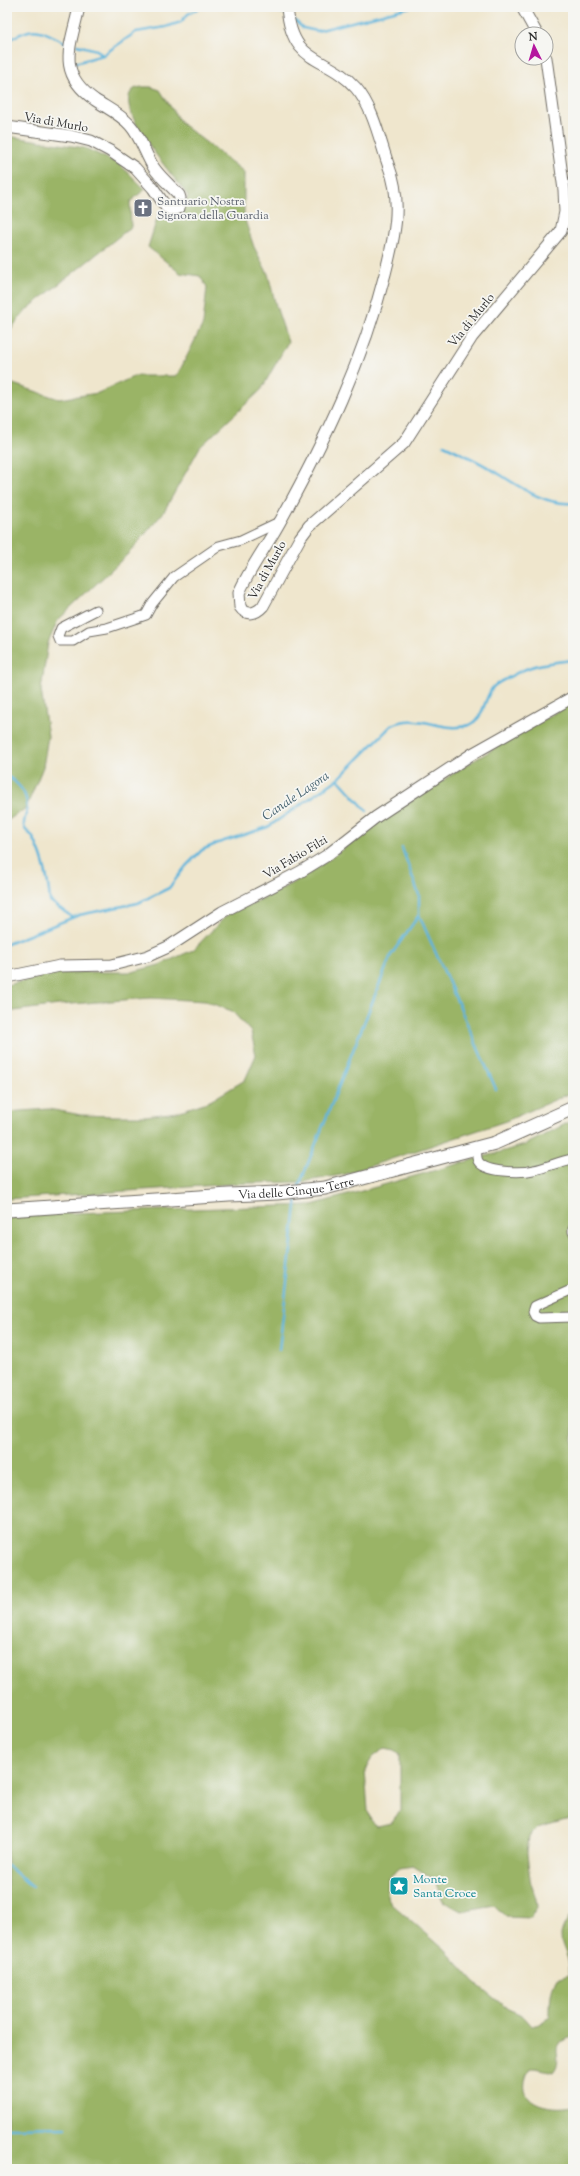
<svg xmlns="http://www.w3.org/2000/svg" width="580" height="2176" font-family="'Sorts Mill Goudy',serif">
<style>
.forest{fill:#9ab466;stroke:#627048;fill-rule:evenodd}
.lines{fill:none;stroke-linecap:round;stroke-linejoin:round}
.stream{stroke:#5fb5dc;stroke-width:2.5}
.minor-casing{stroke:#706c64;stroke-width:11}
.tertiary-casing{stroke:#706c64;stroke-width:13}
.secondary-casing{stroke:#706c64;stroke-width:15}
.minor{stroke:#fff;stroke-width:9}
.tertiary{stroke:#fff;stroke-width:11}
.secondary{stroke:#fff;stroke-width:13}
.labels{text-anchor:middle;stroke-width:3.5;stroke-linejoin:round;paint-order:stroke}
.street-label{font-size:12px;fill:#2b2b2b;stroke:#f6f6f2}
.worship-label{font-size:12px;fill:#5b616d;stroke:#f6f6f2;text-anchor:start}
.culture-label{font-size:12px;fill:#0d838f;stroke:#f6f6f2;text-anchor:start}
.water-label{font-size:13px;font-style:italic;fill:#3d5b69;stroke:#f6f6f2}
</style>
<rect width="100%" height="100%" fill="#f6f6f2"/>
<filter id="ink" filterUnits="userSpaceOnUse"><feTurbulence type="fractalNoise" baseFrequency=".025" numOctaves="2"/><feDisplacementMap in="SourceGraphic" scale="8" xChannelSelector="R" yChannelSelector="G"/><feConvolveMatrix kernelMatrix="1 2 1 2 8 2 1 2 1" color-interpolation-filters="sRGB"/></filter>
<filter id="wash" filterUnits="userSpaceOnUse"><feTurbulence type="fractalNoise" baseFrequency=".012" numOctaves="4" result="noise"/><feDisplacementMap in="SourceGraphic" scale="16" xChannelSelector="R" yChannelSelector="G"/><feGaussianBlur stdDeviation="0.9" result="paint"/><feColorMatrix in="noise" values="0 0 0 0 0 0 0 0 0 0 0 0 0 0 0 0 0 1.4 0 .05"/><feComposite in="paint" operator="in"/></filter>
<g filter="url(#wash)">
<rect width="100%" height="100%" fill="#efe6cd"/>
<!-- forest -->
<g class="forest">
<path d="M 151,87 L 160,90 L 181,123 L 244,172 L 244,217 L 254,247 L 268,274 L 276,306 L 288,342 L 261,390 L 200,447 L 163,513 L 129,553 L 58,620 L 48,643 L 41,690 L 48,736 L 43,767 L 26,808 L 7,821 L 7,382 L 59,399 L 98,393 L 135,376 L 177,376 L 203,324 L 207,287 L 200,276 L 180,273 L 148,247 L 159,213 L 172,214 L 182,211 L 188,196 C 176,178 116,113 131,92 C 135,86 145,87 151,87 Z"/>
<polygon points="7,136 85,148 119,164 145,189 130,202 131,227 25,311 7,334"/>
<polygon points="573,702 573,1092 506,1121 346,1174 302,1182 248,1183 7,1199 7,1112 49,1109 81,1115 112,1116 146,1116 177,1112 210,1101 245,1080 256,1055 251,1032 232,1011 205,1001 150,998 59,1005 7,1012 7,985 62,972 132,972 159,965 193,950 227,915 268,896 309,874 386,817 473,761"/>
<path d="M 573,1120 L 573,1818 L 537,1828 L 529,1836 L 527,1854 L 530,1880 L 536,1899 L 537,1907 L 531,1918 L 506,1917 L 494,1905 L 461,1911 L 443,1901 L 434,1879 L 413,1866 L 400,1868 L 388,1878 L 387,1896 L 391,1903 L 446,1951 L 475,1983 L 508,2009 L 524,2016 L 532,2025 L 537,2025 L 550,2017 C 550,2003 550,1992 556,1979 L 569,1975 C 572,1946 547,1944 573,1912 L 573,2037 C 543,2045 567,2056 553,2072 L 535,2068 L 529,2070 C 512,2103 548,2111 573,2106 L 573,2169 L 7,2169 L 7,1219 L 45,1214 L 312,1205 L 525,1145 ZM 385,1748 L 395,1750 L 400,1754 L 400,1810 L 392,1823 L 376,1826 L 371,1820 L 368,1811 L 365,1770 L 372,1758 Z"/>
</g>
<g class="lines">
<!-- stream -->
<g class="stream">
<polyline points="262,7 284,13"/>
<polyline points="294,20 303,28 317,31 410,7"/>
<path d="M 7,41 C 37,23 38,30 67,43"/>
<polyline points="77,45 97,50 102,55"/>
<polyline points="75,63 103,55 136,32 166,27 181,22 188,14 202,7"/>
<path d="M 444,445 C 463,454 482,463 499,474 C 520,487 546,506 573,503"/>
<path d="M 7,776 C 21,785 30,796 26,814 C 25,819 22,824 25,829 C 27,832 30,833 32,836 C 44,856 48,879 50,901 L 72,917"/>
<polyline points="338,779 367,811"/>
<polyline points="402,848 419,895 419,915 496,1089"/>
<path d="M 7,944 L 79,915 L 138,903 L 169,888 L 186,866 L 202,850 L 218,843 L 268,827 L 338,779 L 391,726 C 417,711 443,734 469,725 C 484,720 484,698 493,687 C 496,684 502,681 506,679 C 530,664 546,663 573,660"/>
<polyline points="299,1186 391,955 419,915"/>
<polyline points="279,1350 297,1198"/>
<polyline points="7,1865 32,1887"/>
<polyline points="7,2128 67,2127"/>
</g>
</g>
</g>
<g filter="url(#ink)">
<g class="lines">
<defs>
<g id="minor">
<polyline points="96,610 61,628 58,636 60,641 73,641 89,631 107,628 146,615 152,604 174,577 219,546 241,540 281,521"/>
<path d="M 476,1149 C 477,1153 476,1157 478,1161 C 485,1173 522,1173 534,1170 C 548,1167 560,1161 573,1159"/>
<polyline points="573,1229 573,1232"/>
<polyline points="573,1289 535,1306 533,1312 535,1316 539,1318 573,1317"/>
</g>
<g id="tertiary">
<path d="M 287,7 C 292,67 326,54 356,88 C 374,109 380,142 389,167 C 403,203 394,239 385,274 C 363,361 325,440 282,518 C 269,543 250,567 239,593 L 240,607 C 246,616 256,614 263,606 L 300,538 L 309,526 L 404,443 L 472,337 L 561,231 L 565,212 L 564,190 L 546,58"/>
<polyline points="522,7 537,34"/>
<path d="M 7,127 L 71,136 L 91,141 L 110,151 L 135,168 L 153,188 L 166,207 L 172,210 L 179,208 L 180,198 L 179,195 C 170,185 161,178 154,168 C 145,154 141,137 130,125 C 120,114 107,108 95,100 C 55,72 71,46 79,7"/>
<polyline points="7,977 60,966 112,965 148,956 168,947 222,912 300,872 326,856 376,817 472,754 573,697"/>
</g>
<g id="secondary">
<path id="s1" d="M 7,1210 L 229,1195 L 277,1193 L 325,1188 L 495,1143 L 573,1108"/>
</g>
</defs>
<!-- minor casing -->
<use href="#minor" class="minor-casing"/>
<!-- tertiary casing -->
<use href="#tertiary" class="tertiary-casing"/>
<!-- secondary casing -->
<use href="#secondary" class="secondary-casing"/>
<!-- minor -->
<use href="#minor" class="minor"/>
<!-- tertiary -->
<use href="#tertiary" class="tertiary"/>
<!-- secondary -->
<use href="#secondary" class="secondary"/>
</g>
</g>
<!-- icons -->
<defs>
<symbol id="church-square" viewBox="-11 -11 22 22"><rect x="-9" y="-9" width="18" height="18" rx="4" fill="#6b7280" stroke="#f6f6f2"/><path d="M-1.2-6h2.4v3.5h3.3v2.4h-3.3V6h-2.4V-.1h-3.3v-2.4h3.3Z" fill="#fff"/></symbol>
<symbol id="sight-square" viewBox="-11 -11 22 22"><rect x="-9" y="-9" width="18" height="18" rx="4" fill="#0f9aa8" stroke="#f6f6f2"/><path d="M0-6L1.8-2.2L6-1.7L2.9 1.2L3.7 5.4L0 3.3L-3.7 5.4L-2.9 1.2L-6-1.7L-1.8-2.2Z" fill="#fff"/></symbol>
</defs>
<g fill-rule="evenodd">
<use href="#church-square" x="132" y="197" width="22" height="22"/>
<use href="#sight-square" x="388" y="1875" width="22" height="22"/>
</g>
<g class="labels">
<!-- street labels -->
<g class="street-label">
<text transform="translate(56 122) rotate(10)" y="4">Via di Murlo</text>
<text transform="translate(471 320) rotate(-51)" y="4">Via di Murlo</text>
<text transform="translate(267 570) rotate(-61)" y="4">Via di Murlo</text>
<text transform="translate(295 857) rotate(-31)" y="4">Via Fabio Filzi</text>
<text dy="4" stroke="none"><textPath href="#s1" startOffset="290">Via delle Cinque Terre</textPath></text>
</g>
<!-- worship labels -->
<g class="worship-label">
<text x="157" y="205">Santuario Nostra<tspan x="157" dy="14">Signora della Guardia</tspan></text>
</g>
<!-- culture labels -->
<g class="culture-label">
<text x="413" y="1883">Monte<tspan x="413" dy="14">Santa Croce</tspan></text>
</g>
<!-- water labels -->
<g class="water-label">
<text transform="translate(295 795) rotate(-34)" y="5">Canale Lagora</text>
</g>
</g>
<!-- margin -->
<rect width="580" height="2176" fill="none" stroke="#f6f6f2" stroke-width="24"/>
<!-- north arrow -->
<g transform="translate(534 46) rotate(355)"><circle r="19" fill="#f6f6f2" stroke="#a5a5a2"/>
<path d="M0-3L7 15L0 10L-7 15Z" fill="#b5179e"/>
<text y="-6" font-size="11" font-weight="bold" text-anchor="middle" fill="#2b2b2b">N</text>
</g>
</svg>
